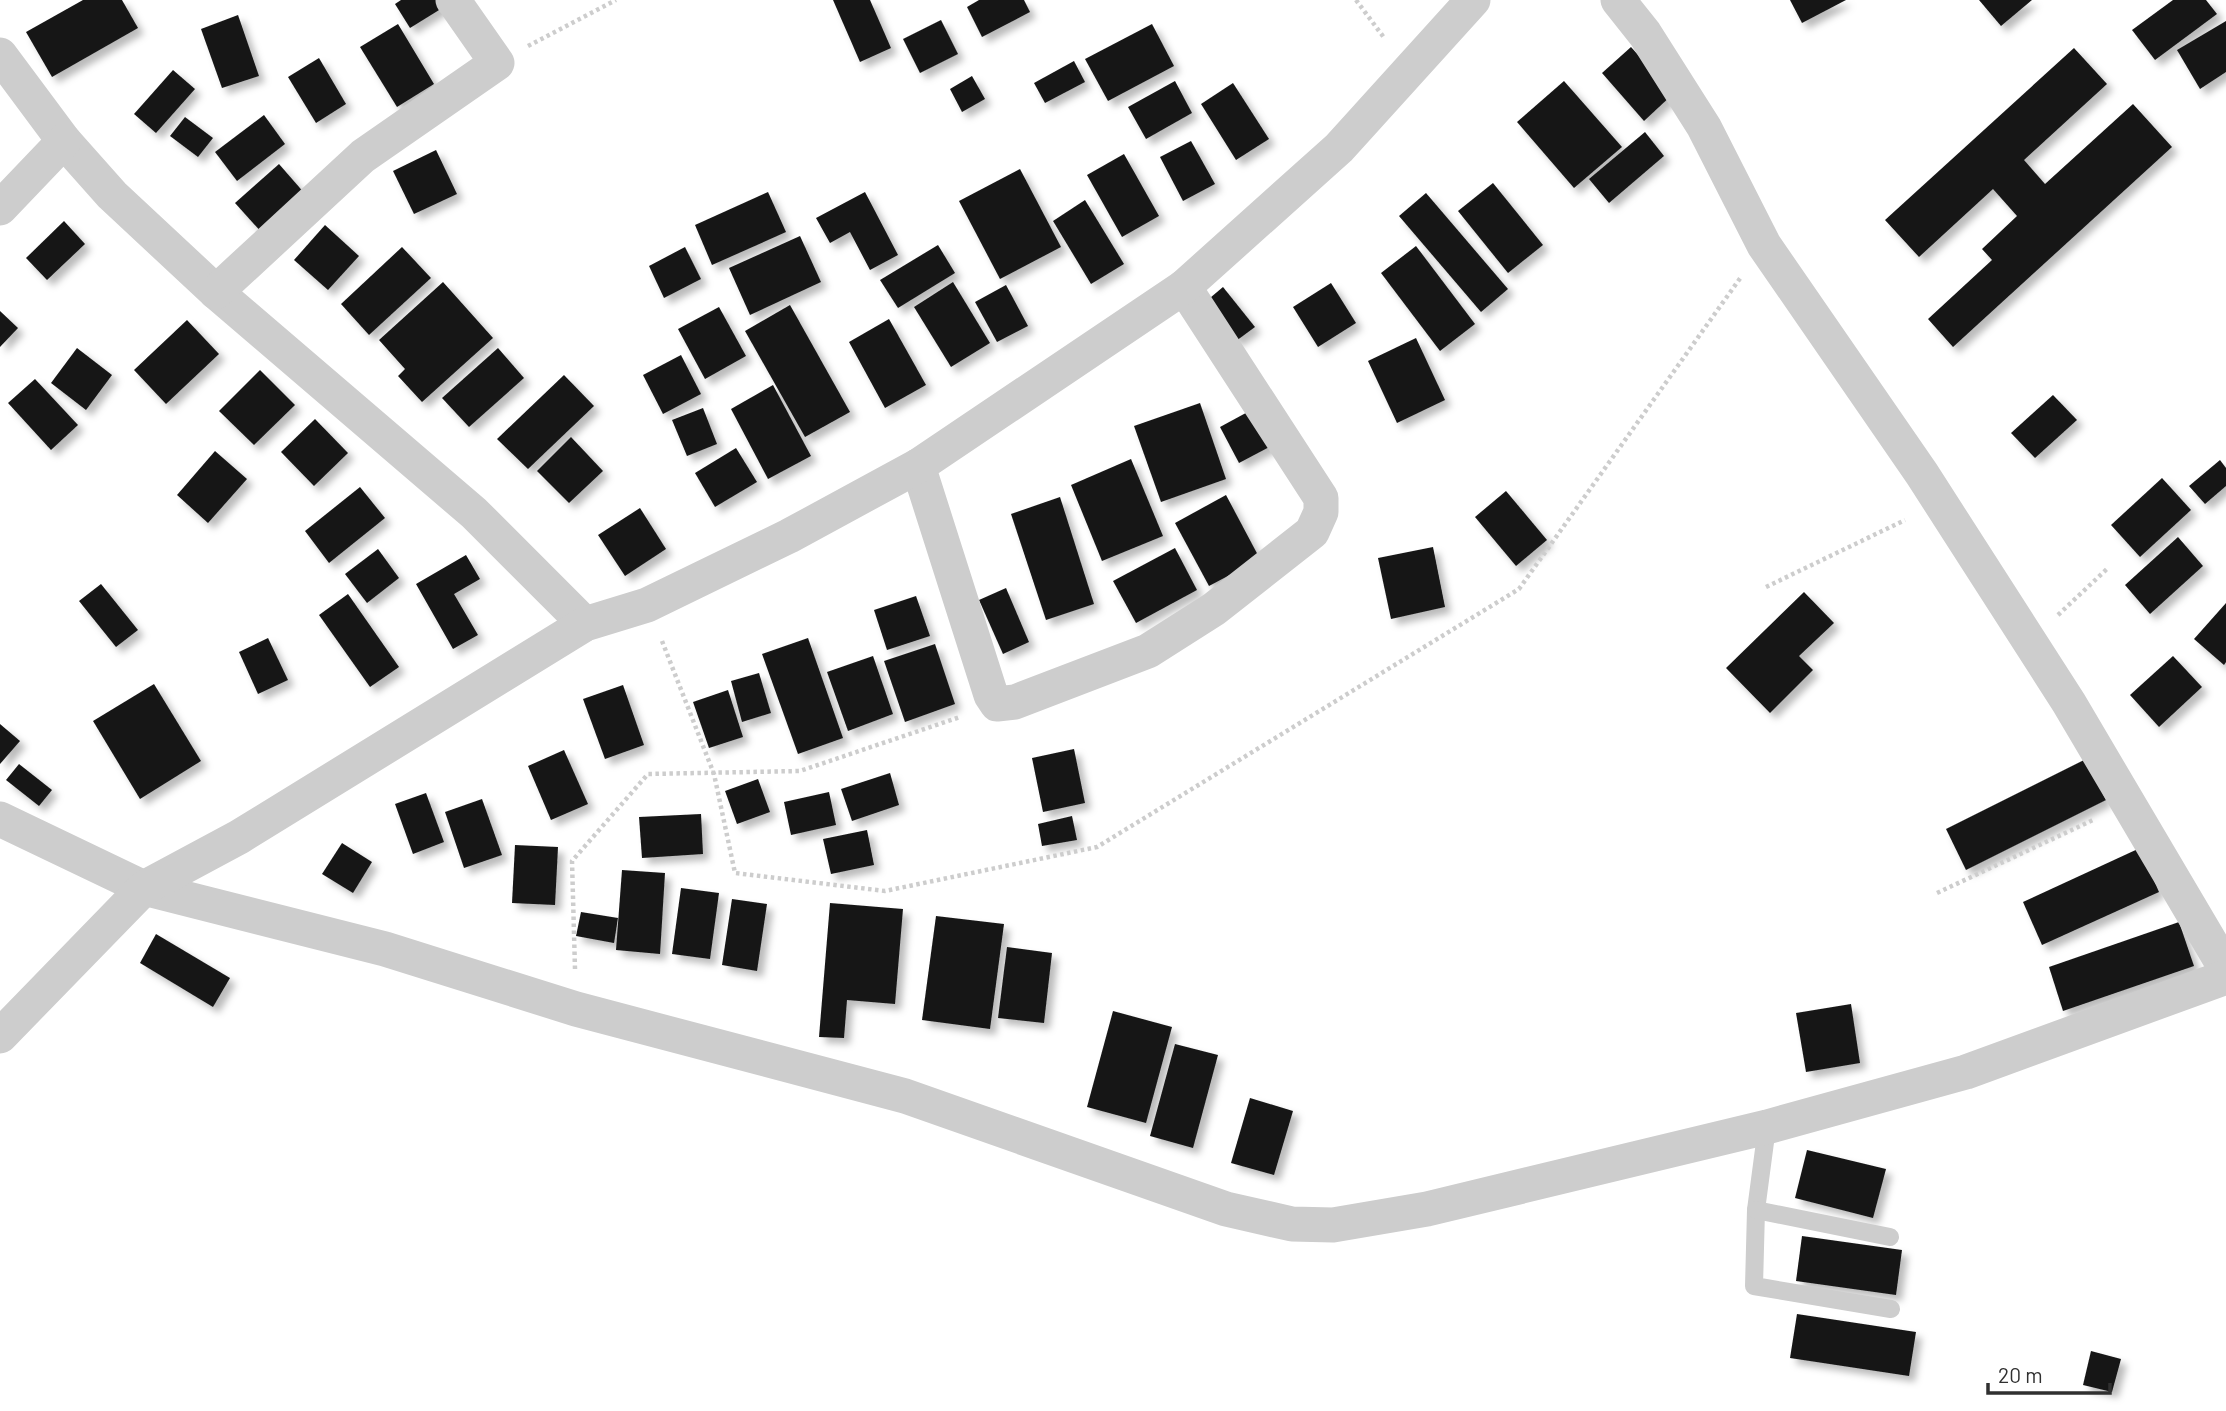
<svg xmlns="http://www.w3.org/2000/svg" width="2226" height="1411" font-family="Barlow,sans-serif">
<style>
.building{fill:#171717;filter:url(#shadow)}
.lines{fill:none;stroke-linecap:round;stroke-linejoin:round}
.path{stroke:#cdcdcd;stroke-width:4.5;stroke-dasharray:3.5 3.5;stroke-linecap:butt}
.service{stroke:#cdcdcd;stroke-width:18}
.minor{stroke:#cdcdcd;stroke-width:35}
</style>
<defs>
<filter id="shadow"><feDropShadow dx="6" dy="6" stdDeviation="3.5" flood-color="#0004"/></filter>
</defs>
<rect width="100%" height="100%" fill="#fff"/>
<!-- building -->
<g class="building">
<polygon points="83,0 122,0 138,28 52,77 26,32"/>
<polygon points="401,0 440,0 444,7 410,28 395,4"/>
<polygon points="833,0 870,0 891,48 860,62"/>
<polygon points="979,0 1024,0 1030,12 982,37 967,7"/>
<polygon points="1790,0 1846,0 1802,23"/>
<polygon points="1979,0 2032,0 2001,26"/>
<polygon points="2173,0 2206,0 2217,14 2155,60 2132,30"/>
<polygon points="238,15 259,76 222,88 201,29"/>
<polygon points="941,20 958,54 920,73 903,39"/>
<polygon points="2226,21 2226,72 2200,89 2177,50"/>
<polygon points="398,24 434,84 397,107 360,47"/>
<polygon points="1152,24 1174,66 1108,101 1085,59"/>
<polygon points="1631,47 1673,94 1644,121 1602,73"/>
<polygon points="2074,48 2107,84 2024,160 2045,184 2133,104 2172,147 1953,347 1928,319 1992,260 1982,249 2017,216 1993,189 1919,257 1885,220"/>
<polygon points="319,58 346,104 316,123 288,77"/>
<polygon points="1074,61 1085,82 1045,103 1034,83"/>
<polygon points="173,70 195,89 156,133 134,114"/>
<polygon points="972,76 985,99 962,112 950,89"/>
<polygon points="1175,81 1192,113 1146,139 1128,107"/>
<polygon points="1564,81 1622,147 1574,188 1517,122"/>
<polygon points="1233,83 1269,139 1236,160 1201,104"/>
<polygon points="264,115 285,144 237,181 215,152"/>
<polygon points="185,117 213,138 198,157 170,136"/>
<polygon points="1645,132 1664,156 1609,203 1589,179"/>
<polygon points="1191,141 1215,184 1183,201 1160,157"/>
<polygon points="436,150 457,194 414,214 393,171"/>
<polygon points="1124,154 1159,216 1122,237 1087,175"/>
<polygon points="279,164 306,195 263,234 235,203"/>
<polygon points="1020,169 1061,247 1000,279 959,201"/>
<polygon points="1493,183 1543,245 1508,273 1458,211"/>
<polygon points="768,192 786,232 712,265 695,225"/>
<polygon points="865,192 898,255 870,270 850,232 830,243 816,218"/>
<polygon points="1426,193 1508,289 1481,312 1399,216"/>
<polygon points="1085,200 1124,264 1091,284 1053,221"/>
<polygon points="64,221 85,244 47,280 26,258"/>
<polygon points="325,225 359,256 328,290 294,260"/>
<polygon points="800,236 821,282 750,315 729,268"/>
<polygon points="938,245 955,273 898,308 880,280"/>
<polygon points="1416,246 1475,324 1440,351 1381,273"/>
<polygon points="402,247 431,278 369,335 341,304"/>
<polygon points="685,247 701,279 664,298 649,266"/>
<polygon points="443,282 493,338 422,402 398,376 405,369 379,340"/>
<polygon points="953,282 990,343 951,367 914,307"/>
<polygon points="1331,283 1356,323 1318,347 1293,307"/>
<polygon points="1006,285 1028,326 997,342 975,302"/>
<polygon points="1223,287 1255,327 1236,341 1204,303"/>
<polygon points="790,305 850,412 805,437 745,331"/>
<polygon points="719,307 746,356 705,379 678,329"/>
<polygon points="0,311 18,328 0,347"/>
<polygon points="889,319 926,385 885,408 849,342"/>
<polygon points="187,320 219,354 166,404 134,370"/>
<polygon points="1416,338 1445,400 1397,423 1368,361"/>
<polygon points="77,348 112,375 86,410 51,383"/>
<polygon points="498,348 524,378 469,427 442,398"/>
<polygon points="681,355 701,394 663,414 643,375"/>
<polygon points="260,370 295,405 254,445 219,411"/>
<polygon points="564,375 594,406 528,469 497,439"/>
<polygon points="35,379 78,425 51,450 8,403"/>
<polygon points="773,385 811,456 768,479 731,409"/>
<polygon points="2053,395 2077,420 2035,458 2011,433"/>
<polygon points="1200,403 1226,479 1161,502 1134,426"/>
<polygon points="703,408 717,444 687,456 672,420"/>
<polygon points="1255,408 1275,444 1239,463 1220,427"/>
<polygon points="315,419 348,453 314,486 281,452"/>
<polygon points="571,437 603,471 569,503 537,471"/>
<polygon points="736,448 757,482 715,507 695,473"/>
<polygon points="215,451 247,479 208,523 177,495"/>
<polygon points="1131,459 1163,536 1102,561 1071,485"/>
<polygon points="2220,460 2226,468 2226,486 2205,504 2189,486"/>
<polygon points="2162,478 2191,510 2140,557 2111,525"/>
<polygon points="360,487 385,518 329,563 305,531"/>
<polygon points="1506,491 1547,540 1516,566 1475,517"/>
<polygon points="1226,495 1260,559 1209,586 1175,523"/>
<polygon points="1060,497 1094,604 1046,620 1011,514"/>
<polygon points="640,508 666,549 625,576 598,535"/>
<polygon points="2178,537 2203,566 2150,614 2125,585"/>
<polygon points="1433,547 1445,607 1391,619 1378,558"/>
<polygon points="1175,548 1197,590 1136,623 1113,581"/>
<polygon points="378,549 399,578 367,603 345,574"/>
<polygon points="466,555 480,579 454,594 478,635 453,649 416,584"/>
<polygon points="101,584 138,630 116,647 79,601"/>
<polygon points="1006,588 1029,642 1003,654 979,600"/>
<polygon points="1804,592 1834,623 1799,656 1813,670 1770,713 1726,668"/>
<polygon points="348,594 399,667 370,687 319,615"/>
<polygon points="916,596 930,636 887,650 874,610"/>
<polygon points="2226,603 2226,662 2224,665 2194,639"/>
<polygon points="268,638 288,680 258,694 239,652"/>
<polygon points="808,638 843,738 798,754 762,654"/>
<polygon points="935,644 955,704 905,722 884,661"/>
<polygon points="873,656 893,714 848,731 827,672"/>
<polygon points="2173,656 2202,687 2159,727 2130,695"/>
<polygon points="759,673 771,713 742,722 731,681"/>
<polygon points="154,684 201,761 140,799 93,721"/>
<polygon points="623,685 644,745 605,759 583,699"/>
<polygon points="728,690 743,737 709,748 693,702"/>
<polygon points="0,724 20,741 0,764"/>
<polygon points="1074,749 1085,803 1043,812 1032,758"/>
<polygon points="564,750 588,804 551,820 528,766"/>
<polygon points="2086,759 2106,800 1966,870 1946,829"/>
<polygon points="19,764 52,790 39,806 6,780"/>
<polygon points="890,773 899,805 852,821 841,789"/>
<polygon points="758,779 770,812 737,824 725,791"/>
<polygon points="829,792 836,825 791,835 784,802"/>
<polygon points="426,793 444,842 413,854 395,804"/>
<polygon points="482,799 502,855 464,868 445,812"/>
<polygon points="701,814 703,854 642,858 639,817"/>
<polygon points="1072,816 1077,840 1042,846 1038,824"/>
<polygon points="867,830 874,865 831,874 823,839"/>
<polygon points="342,843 372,862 353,893 322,874"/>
<polygon points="515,845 558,847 555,905 512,903"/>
<polygon points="2140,848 2159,892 2042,945 2023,902"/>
<polygon points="622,870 665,873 660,954 616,950"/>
<polygon points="681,888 719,893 710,959 672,954"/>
<polygon points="732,899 767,904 757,971 722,965"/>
<polygon points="830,903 903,909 895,1004 847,1000 844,1038 819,1037"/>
<polygon points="581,912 618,918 614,943 576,936"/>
<polygon points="936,916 1004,924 990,1029 922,1020"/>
<polygon points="2179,922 2194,966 2063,1011 2049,967"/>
<polygon points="156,934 230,978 213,1007 140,963"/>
<polygon points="1007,947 1052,953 1044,1023 998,1018"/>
<polygon points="1851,1004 1860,1063 1806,1072 1796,1013"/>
<polygon points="1113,1011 1172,1027 1146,1123 1087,1107"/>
<polygon points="1175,1044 1218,1055 1193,1148 1150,1136"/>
<polygon points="1250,1098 1293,1111 1274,1175 1231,1163"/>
<polygon points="1807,1150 1886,1169 1873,1218 1795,1198"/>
<polygon points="1802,1236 1902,1250 1896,1295 1796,1281"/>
<polygon points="1797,1314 1916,1332 1909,1376 1790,1358"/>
<polygon points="2091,1351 2121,1359 2112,1392 2083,1385"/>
</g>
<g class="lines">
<!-- path -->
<g class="path">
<polyline points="1356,0 1385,39"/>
<polyline points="528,46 616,0"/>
<polyline points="1766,587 1905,520"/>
<polyline points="2058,615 2108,568"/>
<polyline points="662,641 714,774 735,873 885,891 1097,847 1519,589 1741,277"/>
<polyline points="1937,893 2093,820"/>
<polyline points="575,969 572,861 648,774 800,771 960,717"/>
</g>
<!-- service -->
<g class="service">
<polyline points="1767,1127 1756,1210 1754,1286 1891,1309"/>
<polyline points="1756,1210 1890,1237"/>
</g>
<!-- minor -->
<g class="minor">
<polyline points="1618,0 1645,34 1704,127 1764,245 1922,474 2069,703 2226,969"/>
<polyline points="0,55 64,141 112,195 216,292 474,513 585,624"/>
<polyline points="0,208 64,141"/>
<polyline points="216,292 363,156 497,63 453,0"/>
<polyline points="918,466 991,695 997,704 1015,702 1148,651 1214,609 1312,532 1321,512 1321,498 1184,287"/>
<polyline points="0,819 144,888 385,949 576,1009 905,1096 1226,1209 1292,1224 1333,1225 1427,1209 1767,1127 1966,1072 2226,977"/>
<polyline points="0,1036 144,888 239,837 585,624 647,605 789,536 918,466 1184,287 1339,148 1473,0"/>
</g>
</g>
<!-- scale -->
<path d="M1988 1383v10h122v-10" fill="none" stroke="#303030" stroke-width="3.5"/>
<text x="1998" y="1383" font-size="21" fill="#303030" stroke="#ffffff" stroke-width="5" paint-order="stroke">20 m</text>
</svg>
